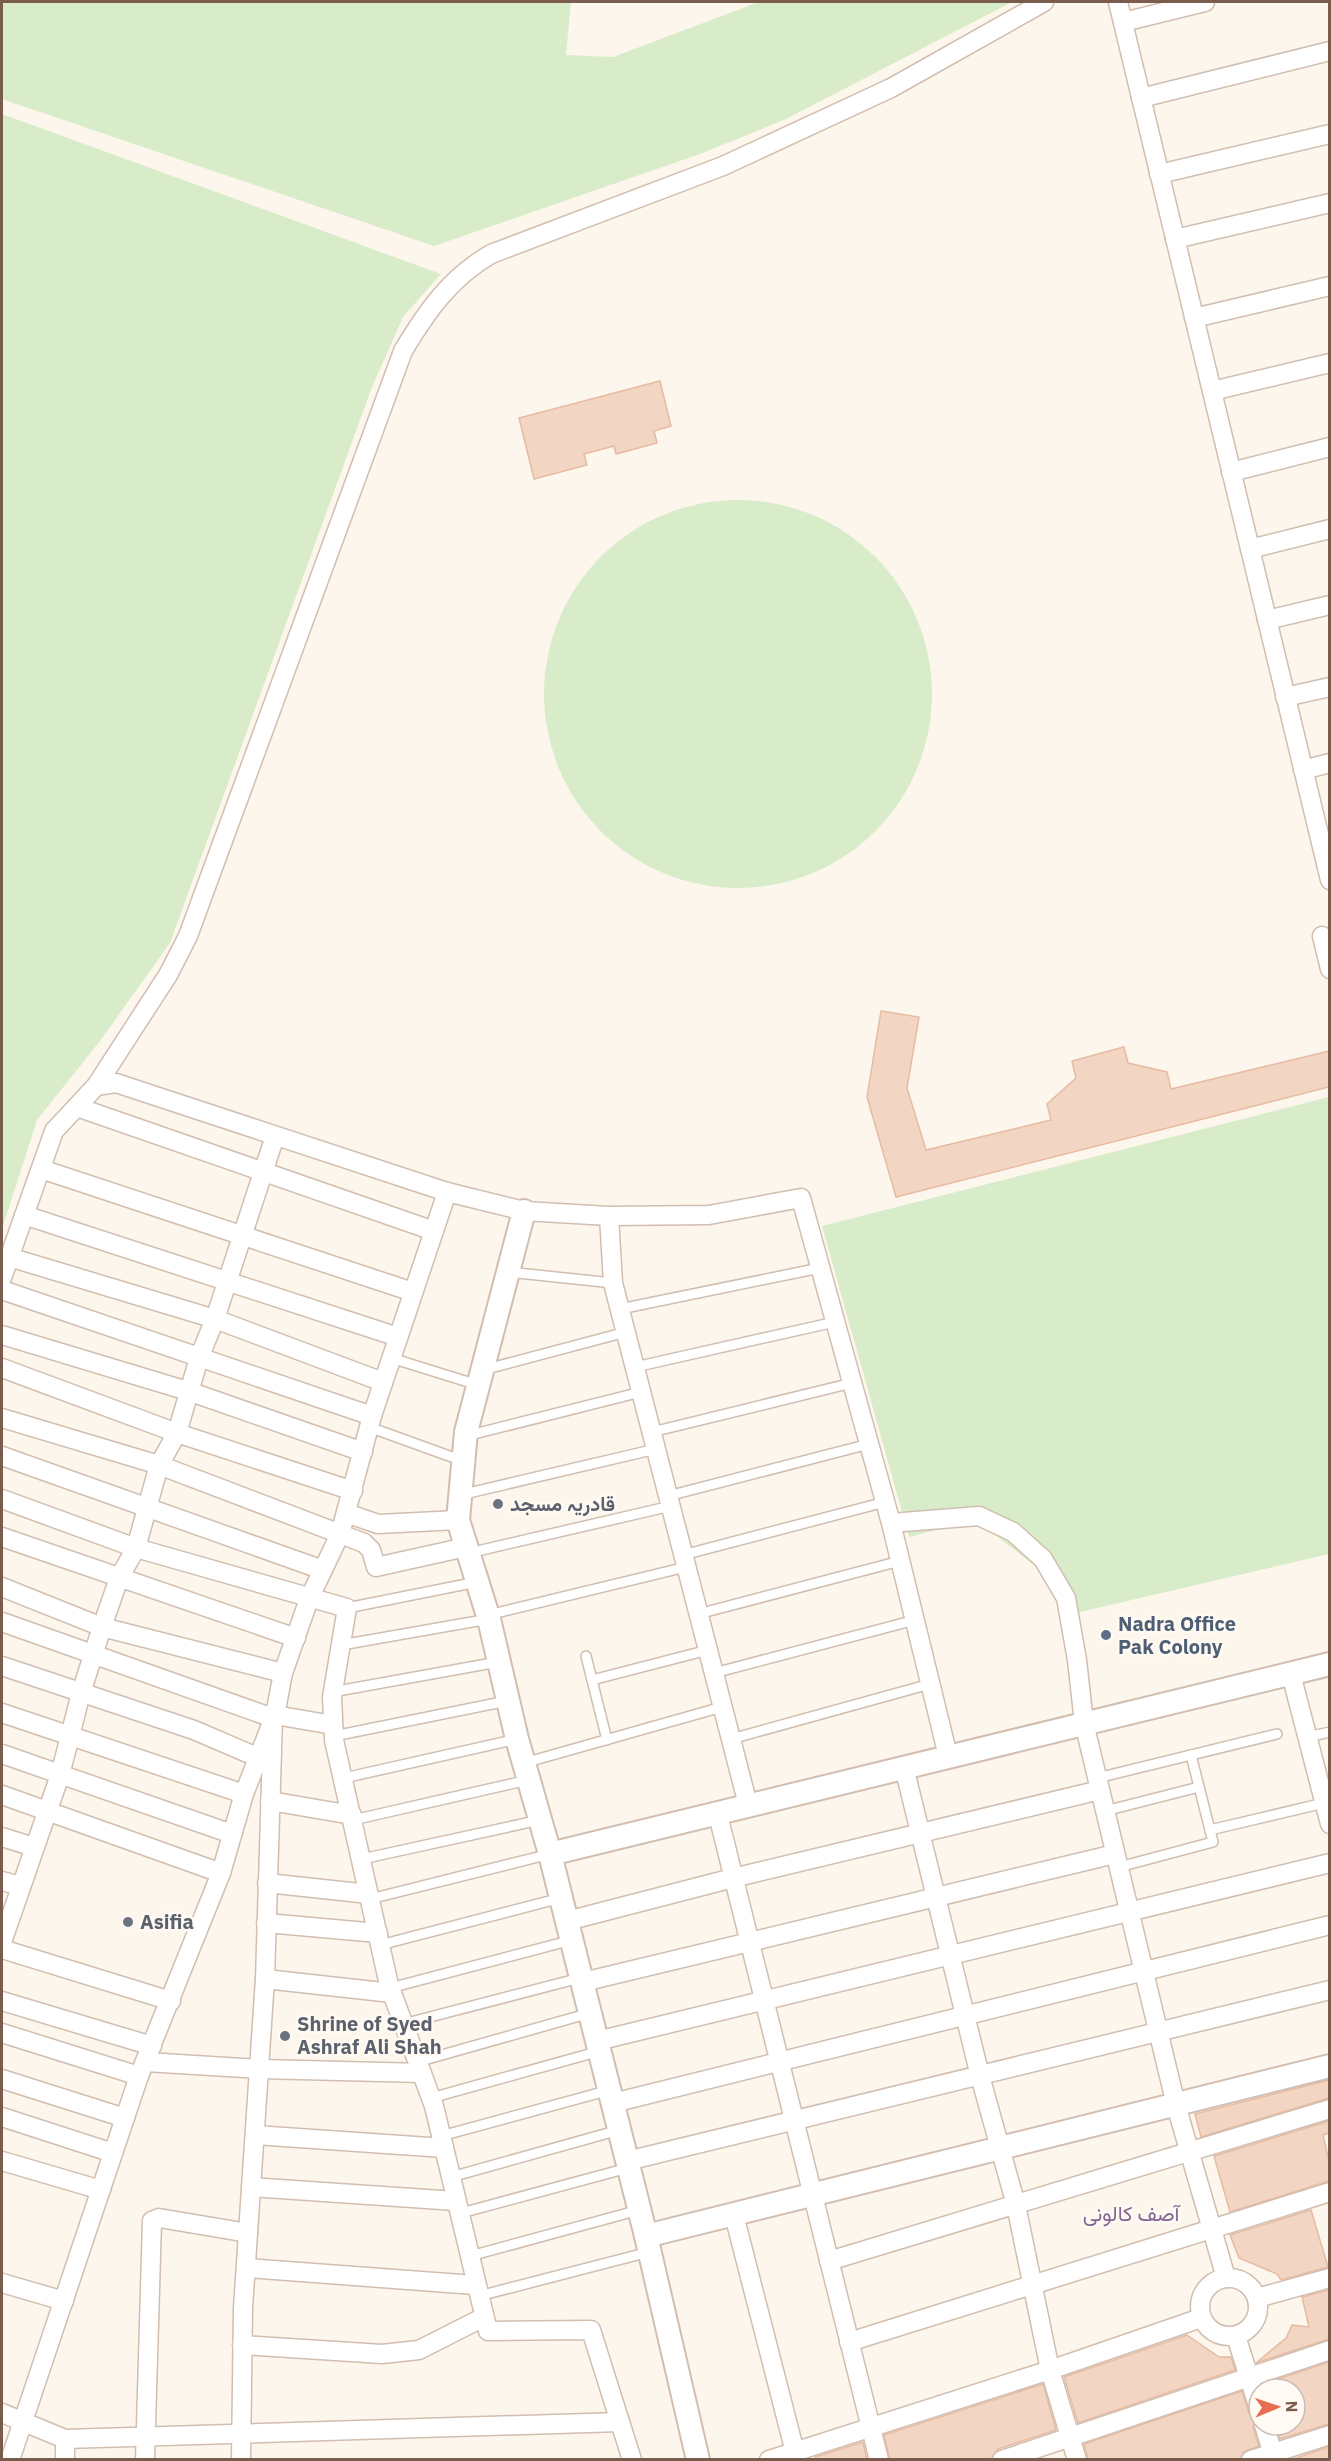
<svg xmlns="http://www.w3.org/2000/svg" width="1331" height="2461" font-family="'IBM Plex Sans',Vazirmatn,sans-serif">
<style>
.green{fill:#d8ecc9}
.building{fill:#f3d5c3;stroke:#e6bba3;stroke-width:1.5}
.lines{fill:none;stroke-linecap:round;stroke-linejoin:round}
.service-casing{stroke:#d1beb0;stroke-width:12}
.minor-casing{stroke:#d1beb0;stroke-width:21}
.tertiary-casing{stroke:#d1beb0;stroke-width:26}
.service{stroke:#fff;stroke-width:9}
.minor{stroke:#fff;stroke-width:18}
.tertiary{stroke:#fff;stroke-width:22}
.worship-dot{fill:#6b7280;stroke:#fffaf3;stroke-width:2}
.service-dot{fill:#5c6f8a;stroke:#fffaf3;stroke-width:2}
.labels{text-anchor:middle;stroke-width:5;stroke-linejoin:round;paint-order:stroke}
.worship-label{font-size:20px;font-weight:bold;fill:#5b616d;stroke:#fffaf3;text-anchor:start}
.service-label{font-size:20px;font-weight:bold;fill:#4e5e75;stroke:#fffaf3;text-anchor:start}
.neighbourhood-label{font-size:21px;fill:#846695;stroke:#fffaf3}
</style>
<rect width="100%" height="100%" fill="#fdf6ec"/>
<!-- green -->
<g class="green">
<polygon points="2,2 571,2 566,55 613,57 759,2 1012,2 786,119 700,154 434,246 2,99"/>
<polygon points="2,114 441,274 403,317 372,387 170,943 100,1041 37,1120 2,1229"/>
<circle cx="738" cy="694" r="194"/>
<polygon points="1329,1097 1329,1554 1076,1613 1035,1566 976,1520 909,1537 822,1226"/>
</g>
<!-- building -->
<g class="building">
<polygon points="660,381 671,426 654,431 657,443 616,454 614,446 584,454 587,465 534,479 519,418"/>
<polygon points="881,1011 919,1017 907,1088 926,1150 1051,1120 1047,1104 1076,1078 1072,1061 1124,1047 1128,1063 1167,1072 1171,1089 1329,1051 1329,1087 896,1197 867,1097"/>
<polygon points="1329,2080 1329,2098 1201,2137 1195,2114"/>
<polygon points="1329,2121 1329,2133 1323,2135 1329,2161 1329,2181 1230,2212 1214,2156"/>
<polygon points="1311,2210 1328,2267 1281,2280 1277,2274 1239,2258 1230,2235"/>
<polygon points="1329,2290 1329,2339 1256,2363 1286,2338 1292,2325 1309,2327 1302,2297"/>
<polygon points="1187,2335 1219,2357 1231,2357 1235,2370 1078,2423 1064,2377"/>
<polygon points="1329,2362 1329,2424 1280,2439 1276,2425 1295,2425 1295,2389 1264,2389 1263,2384"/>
<polygon points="1043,2384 1056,2430 998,2449 991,2460 890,2460 884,2435"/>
<polygon points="1242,2391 1249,2413 1255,2419 1253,2428 1259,2446 1243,2452 1240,2460 1088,2460 1084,2444"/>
<polygon points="863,2442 867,2460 815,2460 815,2457"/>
<polygon points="1329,2447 1329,2460 1290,2460"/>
</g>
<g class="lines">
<defs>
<g id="service">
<polyline points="508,1272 613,1283"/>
<polyline points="620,1309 820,1268"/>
<polyline points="391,1358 478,1385"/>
<polyline points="635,1367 835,1322"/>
<polyline points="483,1370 626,1332"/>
<polyline points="369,1427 463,1461"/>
<polyline points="652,1432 852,1383"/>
<polyline points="466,1436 641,1392"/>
<polyline points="460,1495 656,1449"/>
<polyline points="668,1496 869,1444"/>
<polyline points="469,1553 671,1506"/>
<polyline points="683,1555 885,1502"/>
<polyline points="347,1608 477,1582"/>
<polyline points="698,1614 900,1561"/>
<polyline points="488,1615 686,1567"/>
<polyline points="341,1645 489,1619"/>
<polyline points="586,1656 607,1740"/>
<polyline points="714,1673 915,1620"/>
<polyline points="592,1680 708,1650"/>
<polyline points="332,1692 498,1662"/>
<polyline points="334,1736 507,1701"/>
<polyline points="1307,1737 1330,1732"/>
<polyline points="731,1739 930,1684"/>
<polyline points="524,1763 722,1707"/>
<polyline points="344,1778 517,1739"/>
<polyline points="1097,1778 1277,1734"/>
<polyline points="1105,1811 1199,1787"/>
<polyline points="353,1820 528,1780"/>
<polyline points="1210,1830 1324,1803"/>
<polyline points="362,1859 540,1820"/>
<polyline points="1119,1867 1213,1842 1191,1755"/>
<polyline points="370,1899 550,1854"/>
<polyline points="380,1945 561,1898"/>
<polyline points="390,1988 572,1940"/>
<polyline points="403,2024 580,1978"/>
<polyline points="417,2062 590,2013"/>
<polyline points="431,2098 600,2051"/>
<polyline points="441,2136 610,2090"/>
<polyline points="451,2177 619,2130"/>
<polyline points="461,2213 628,2168"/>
<polyline points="470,2256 639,2210"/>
<polyline points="479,2296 649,2252"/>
</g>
<g id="minor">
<polyline points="1118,2 1330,880"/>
<polyline points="1123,22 1205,2"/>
<polyline points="1141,98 1330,51"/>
<polyline points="1159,174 1330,134"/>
<polyline points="1175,239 1330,203"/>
<polyline points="1194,318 1330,286"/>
<polyline points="1212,391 1330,363"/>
<polyline points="1231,472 1330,447"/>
<polyline points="1250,549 1330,529"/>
<polyline points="1267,620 1330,605"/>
<polyline points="1285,697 1330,687"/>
<polyline points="1303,770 1330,763"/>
<polyline points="1322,936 1330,969"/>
<path d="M 96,1086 L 168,975 L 188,936 L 403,351 C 427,311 450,278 491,254 L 723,166 L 891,88 L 1044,2"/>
<polyline points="77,1107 434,1231"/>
<polyline points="41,1169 413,1292"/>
<polyline points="24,1215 398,1337"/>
<polyline points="609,1216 613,1283 748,1805"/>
<polyline points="9,1257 215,1319 383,1382"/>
<polyline points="2,1278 54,1131 96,1086 116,1083 447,1192 524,1211 609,1216 709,1215 801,1198 891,1523 948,1756"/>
<polyline points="2,1290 372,1416"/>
<polyline points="2,1335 191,1392 363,1452"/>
<polyline points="2,1368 177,1433 353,1491"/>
<polyline points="2,1418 159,1465 364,1543 371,1550 376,1567 466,1547"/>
<polyline points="2,1456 323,1570"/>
<polyline points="2,1499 136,1548 347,1608 332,1697 334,1740 389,1985 434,2106 488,2331 591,2330 632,2460"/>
<polyline points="346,1513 378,1524 458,1520"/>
<polyline points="891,1523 979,1516 1013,1532 1043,1559 1066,1598 1077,1660 1084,1723 1176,2105 1226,2278"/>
<polyline points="2,1537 296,1638"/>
<polyline points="2,1587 102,1627 283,1673"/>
<polyline points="2,1622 273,1718 265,1979 243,2308 241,2460"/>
<polyline points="2,1666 194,1730 257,1757"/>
<polyline points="1291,1674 1330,1824"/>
<polyline points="2,1713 244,1794"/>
<polyline points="275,1715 333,1725"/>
<polyline points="2,1754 232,1834"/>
<polyline points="904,1767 980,2076 1016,2205 1050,2370 1077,2460"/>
<polyline points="2,1795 221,1873"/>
<polyline points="270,1801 352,1815"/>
<polyline points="718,1815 879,2460"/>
<polyline points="2,1837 34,1847"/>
<polyline points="2,1881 20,1886"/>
<polyline points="267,1883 369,1894"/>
<polyline points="567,1921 733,1878 1100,1790"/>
<polyline points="266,1923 378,1933"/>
<polyline points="2,1942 60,1775 81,1693 102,1627 119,1578 136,1548 159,1465 177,1433 199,1358 215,1319 275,1136"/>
<polyline points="2,1949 171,2001"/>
<polyline points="265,1979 392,1993"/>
<polyline points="583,1982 1115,1854"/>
<polyline points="2,2001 152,2046"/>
<polyline points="2,2033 139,2076"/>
<polyline points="597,2041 1330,1863"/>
<polyline points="146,2062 260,2069 422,2073"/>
<polyline points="2,2079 125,2118"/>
<polyline points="613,2103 1330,1925"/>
<polyline points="2,2117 113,2153"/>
<polyline points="255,2135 444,2148"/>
<polyline points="2,2161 101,2190"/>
<polyline points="627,2161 1330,1990"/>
<polyline points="251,2187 456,2201"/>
<polyline points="734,2215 797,2460"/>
<polyline points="829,2261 1330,2109"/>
<polyline points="246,2268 475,2285"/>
<circle cx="1229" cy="2307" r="29"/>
<polyline points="2,2283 64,2301"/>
<polyline points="1257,2298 1330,2278"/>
<polyline points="1236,2336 1259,2409"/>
<polyline points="849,2342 1330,2192"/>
<polyline points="242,2345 382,2354 419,2350 484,2317"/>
<polyline points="2,2413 65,2439 620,2422"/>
<polyline points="1264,2425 1275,2460"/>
<polyline points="65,2439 65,2460"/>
<polyline points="10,2460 139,2076 221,1873 244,1794 275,1715 283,1673 309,1599 340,1534 372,1416 447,1192"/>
<polyline points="145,2460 152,2221 159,2218 248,2233"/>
<polyline points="769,2460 1050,2370 1201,2318"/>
<polyline points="1002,2460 1330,2350"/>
<polyline points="1251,2460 1330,2435"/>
</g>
<g id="tertiary">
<polyline points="524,1211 466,1432 458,1520 489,1619 517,1739 550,1854 646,2236 698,2460"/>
<polyline points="550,1854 1330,1664"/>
<polyline points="646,2236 1330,2066"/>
</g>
</defs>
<!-- service casing -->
<use href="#service" class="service-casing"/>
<!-- minor casing -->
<use href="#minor" class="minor-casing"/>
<!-- tertiary casing -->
<use href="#tertiary" class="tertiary-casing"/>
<!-- service -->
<use href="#service" class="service"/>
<!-- minor -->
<use href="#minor" class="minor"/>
<!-- tertiary -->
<use href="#tertiary" class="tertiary"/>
</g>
<!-- markers -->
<g class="worship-dot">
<circle cx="498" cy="1504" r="6"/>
<circle cx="128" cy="1922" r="6"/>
<circle cx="285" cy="2036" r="6"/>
</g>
<circle class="service-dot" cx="1106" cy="1635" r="6"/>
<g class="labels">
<!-- worship labels -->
<g class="worship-label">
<text x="510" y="1511">قادریہ مسجد</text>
<text x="140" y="1929">Asifia</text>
<text x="297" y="2031">Shrine of Syed<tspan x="297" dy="23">Ashraf Ali Shah</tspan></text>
</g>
<!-- service labels -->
<g class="service-label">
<text x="1118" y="1631">Nadra Office<tspan x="1118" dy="23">Pak Colony</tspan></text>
</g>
<!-- neighbourhood labels -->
<g class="neighbourhood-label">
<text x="1131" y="2221">آصف کالونی</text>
</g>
</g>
<!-- border -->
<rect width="1331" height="2461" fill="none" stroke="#7a5c4d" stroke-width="6"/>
<!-- north arrow -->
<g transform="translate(1277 2407) rotate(88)"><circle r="28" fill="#fffaf3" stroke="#cabbb1" stroke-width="1.5"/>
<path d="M0-4.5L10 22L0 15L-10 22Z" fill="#e76f51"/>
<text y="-9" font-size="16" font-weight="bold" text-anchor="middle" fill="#7a5c4d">N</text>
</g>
</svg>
